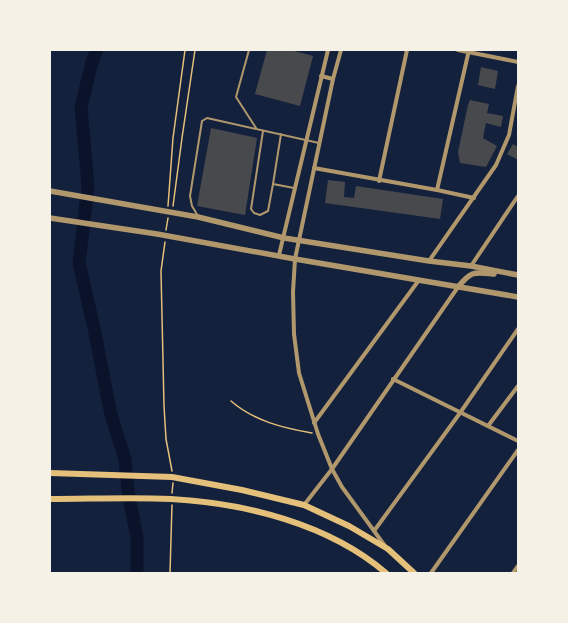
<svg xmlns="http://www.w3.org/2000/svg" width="568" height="623" font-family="'PT Serif',serif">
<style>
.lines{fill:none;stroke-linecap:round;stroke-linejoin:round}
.river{stroke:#0b132b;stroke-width:13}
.building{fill:#48494c}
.path{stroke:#e5c07b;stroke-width:1.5}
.service{stroke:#b1986c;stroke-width:2}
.minor{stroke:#b1986c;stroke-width:4}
.tertiary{stroke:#b1986c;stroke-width:5.5}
.secondary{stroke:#e5c07b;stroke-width:6}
</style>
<rect width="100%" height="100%" fill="#14213d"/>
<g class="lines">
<!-- river -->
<polyline class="river" points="97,50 92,62 81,107 88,186 79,263 94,328 111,415 125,459 128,491 137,538 137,573"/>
</g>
<!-- building -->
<g class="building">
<polygon points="267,50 291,50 313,56 300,106 255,94"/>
<polygon points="481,67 498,71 495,89 478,85"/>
<polygon points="470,100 489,104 487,113 503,116 501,127 486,123 483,138 497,146 486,167 460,163 458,152 468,105"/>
<polygon points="211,128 257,138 245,215 197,206"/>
<polygon points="513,144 518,147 518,160 507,154"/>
<polygon points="328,180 345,182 344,197 354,198 356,186 443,199 440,219 325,203"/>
</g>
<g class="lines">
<!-- path -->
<g class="path">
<polyline points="168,206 173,138 185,50"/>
<polyline points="173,206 182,138 195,50"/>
<polyline points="166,230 168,218"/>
<polyline points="165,242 161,271 164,406 166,439 172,471"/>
<path d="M 231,401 C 254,421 283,428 312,433"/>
<polyline points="172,493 173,483"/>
<polyline points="170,573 172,505"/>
</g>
<!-- service -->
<g class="service">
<polyline points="249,50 236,97 256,128"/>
<polyline points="263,131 251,209 254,213 260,215 268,211 273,184 294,188"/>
<polyline points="273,184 281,134"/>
<polyline points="198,216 192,206 190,196 202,121 207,118 319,143"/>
</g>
<!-- minor -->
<g class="minor">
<polyline points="341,50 333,79 295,259 293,292 294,334 299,373 318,434 332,469 342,487 385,546"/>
<polyline points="458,50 518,62"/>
<polyline points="321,76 333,79"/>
<polyline points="314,168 437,190 474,198"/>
<polyline points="379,181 407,50"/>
<polyline points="437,190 469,50"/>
<polyline points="279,255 328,50"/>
<polyline points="429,261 496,165 509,135 518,86"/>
<polyline points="471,266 518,196"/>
<polyline points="393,379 518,441"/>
<polyline points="314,423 419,280"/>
<polyline points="488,426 518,386"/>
<polyline points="304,505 332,469 458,287"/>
<polyline points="374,531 460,413 518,329"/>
<polyline points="431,573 518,450"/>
<polyline points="513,573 518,566"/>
</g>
<!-- tertiary -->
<g class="tertiary">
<polyline points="50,191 198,217 284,238 429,261 471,266 518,275"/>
<polyline points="50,218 157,234 295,259 518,297"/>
<path d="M 458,287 C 471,271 473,272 494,274"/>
</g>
<!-- secondary -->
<g class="secondary">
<polyline points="50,473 172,477 242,490 304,505 349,526 388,549 414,573"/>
<path d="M 50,499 C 90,499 131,497 171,499 C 245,503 329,524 386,573"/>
</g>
</g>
<!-- border -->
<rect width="568" height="623" fill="none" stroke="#f6f1e7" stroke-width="102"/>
</svg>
